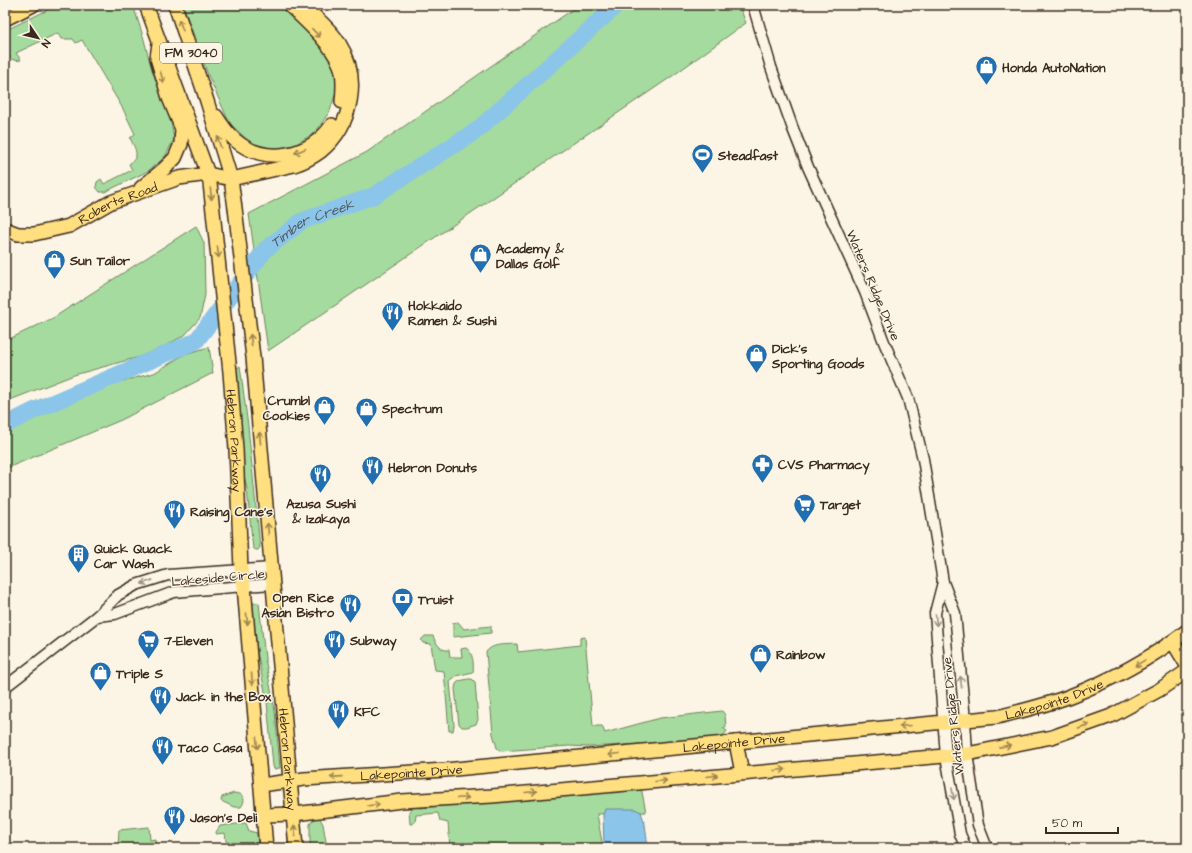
<svg xmlns="http://www.w3.org/2000/svg" width="1192" height="853" font-family="'Architects Daughter',sans-serif">
<style>
.green{fill:#a5db9e;stroke:#70825e}
.water{fill:#8bc5ea;stroke:#6b8798}
.lines{fill:none;stroke-linecap:round;stroke-linejoin:round}
.river{stroke:#8bc5ea;stroke-width:17}
.minor-casing{stroke:#3b2a1e;stroke-width:13}
.major-casing{stroke:#3b2a1e;stroke-width:16}
.minor{stroke:#fcf5e5;stroke-width:10}
.major{stroke:#ffdf80;stroke-width:13}
.oneway{stroke:#9d844f}
.oneway2{stroke:#9c9082}
.labels{text-anchor:middle;stroke-width:3;stroke-linejoin:round;paint-order:stroke}
.shield{fill:#fcf5e5;stroke:#75675a;stroke-width:1}
.shield-label{font-size:12px;font-weight:bold;fill:#3b2a1e}
.poi-label{font-size:13px;font-weight:bold;fill:#3b2a1e;stroke:#fcf5e5;text-anchor:start}
.street-label{font-size:13px;fill:#3b2a1e;stroke:#fcf5e5}
.water-label{font-size:14px;font-style:italic;fill:#53585b;stroke:#fcf5e5}
</style>
<rect width="100%" height="100%" fill="#fcf5e5"/>
<filter id="ink" filterUnits="userSpaceOnUse"><feTurbulence type="fractalNoise" baseFrequency=".025" numOctaves="2"/><feDisplacementMap in="SourceGraphic" scale="8" xChannelSelector="R" yChannelSelector="G"/><feConvolveMatrix kernelMatrix="1 2 1 2 8 2 1 2 1" color-interpolation-filters="sRGB"/></filter>
<g filter="url(#ink)">
<!-- green -->
<g class="green">
<path d="M 58,5 L 133,5 L 143,36 L 152,70 L 171,122 L 174,139 L 165,157 L 148,171 L 105,192 L 100,192 L 96,187 L 97,182 L 101,179 L 104,184 L 132,170 L 129,164 C 141,156 135,149 130,138 L 135,134 L 123,109 L 82,40 L 76,43 L 73,39 L 61,39 L 58,33 L 16,53 L 21,60 C 4,64 3,42 6,30 Z"/>
<polygon points="183,5 282,5 313,34 333,58 339,82 330,111 315,133 294,145 276,150 251,143 230,124 208,75"/>
<polygon points="579,5 739,5 746,23 671,77 268,351 249,214 367,152"/>
<polygon points="196,226 204,243 205,295 200,318 185,335 163,347 139,357 74,375 5,402 5,341 53,318"/>
<polygon points="209,347 213,373 121,420 5,469 5,431 41,412 119,382 154,373 185,354"/>
<polygon points="240,366 248,426 260,547 258,550 256,550 253,548 252,540 247,489 241,462 234,370"/>
<polygon points="252,603 259,603 265,658 275,711 280,768 274,769 273,766 267,702 257,651"/>
<polygon points="458,622 464,629 491,626 491,633 453,637 453,623"/>
<path d="M 425,636 L 433,636 C 436,643 440,651 449,650 L 450,657 L 462,657 L 461,649 L 466,648 C 473,652 474,664 473,672 L 456,676 L 450,681 L 454,725 L 453,731 L 449,731 L 444,671 L 435,670 L 431,644 L 423,643 L 421,640 Z"/>
<path d="M 585,637 L 593,726 L 602,726 L 605,733 L 660,718 L 722,711 L 725,715 L 726,727 L 723,728 L 727,731 L 724,735 L 720,737 L 656,743 L 589,747 L 569,746 L 501,751 L 497,748 L 493,734 L 486,652 C 493,643 505,645 517,644 L 518,652 L 580,645 L 580,638 Z"/>
<polygon points="468,679 472,679 475,682 478,720 476,724 467,727 462,727 459,724 455,689 456,684 459,681"/>
<polygon points="641,787 646,812 597,814 603,848 450,848 448,823 440,821 438,813 416,815 415,822 413,824 410,824 409,811 413,807 421,808 486,801"/>
<path d="M 234,793 L 240,794 C 245,797 245,802 241,807 L 234,807 L 221,801 L 222,797 Z"/>
<polygon points="319,817 323,824 327,848 310,848 310,824 313,820"/>
<polygon points="246,823 249,831 257,833 258,848 232,848 226,841 225,833 216,834 216,832 220,826"/>
<polygon points="149,827 150,840 155,839 156,848 118,848 119,830"/>
</g>
<!-- water -->
<polygon class="water" points="605,809 635,809 641,812 645,824 648,848 604,848 603,815"/>
<g class="lines">
<!-- river -->
<path class="river" id="s1" d="M 5,425 L 33,411 L 196,341 L 265,250 L 302,221 L 373,196 L 476,131 L 617,5"/>
<defs>
<g id="minor">
<polyline points="753,5 771,67 793,129 808,167 865,292 884,342 908,398 923,459 943,582 955,613 965,720 967,754 978,825 987,848"/>
<polyline points="943,582 935,613 946,756 960,834 966,848"/>
<polyline points="97,616 115,614 174,592 244,586 273,584"/>
<polyline points="5,687 97,616 118,595 136,585 168,575 272,568"/>
</g>
<g id="major">
<path id="s2" d="M 146,5 L 208,174 L 210,183 L 230,372 L 236,449 L 241,569 L 244,586 L 266,848"/>
<path id="s3" d="M 175,5 L 207,101 L 231,179 L 235,208 L 253,357 L 296,848"/>
<path d="M 289,5 C 306,21 331,43 340,65 C 344,74 343,92 342,102"/>
<polyline points="5,19 33,5"/>
<path d="M 216,116 C 221,124 227,133 235,140 C 265,166 310,157 332,125"/>
<polyline points="141,188 164,169 175,158 181,144 182,129 169,98 157,58 159,43"/>
<path id="s4" d="M 5,229 L 18,234 L 34,234 L 69,226 L 111,202 L 179,178 L 208,174 L 231,179 L 294,165 C 303,162 313,157 321,151 C 353,125 361,77 339,43 C 330,28 315,17 303,5"/>
<polyline points="1173,642 1187,665"/>
<polyline points="736,742 742,773"/>
<path id="s5" d="M 261,785 L 304,779 L 445,770 L 997,717 C 1022,711 1047,705 1070,696 C 1112,680 1151,658 1187,631"/>
<polyline points="263,815 294,814 402,801 492,796 967,754 1052,737 1111,716 1159,690 1187,671"/>
</g>
</defs>
<!-- minor casing -->
<use href="#minor" class="minor-casing"/>
<!-- major casing -->
<use href="#major" class="major-casing"/>
<!-- minor -->
<use href="#minor" class="minor"/>
<!-- major -->
<use href="#major" class="major"/>
</g>
<!-- one-way arrows -->
<defs><path id="oneway-shaft" d="M-6 0H5M1.5-3L5.5 0L1.5 3" fill="none" stroke-width="1.6" stroke-linecap="round" stroke-linejoin="round"/></defs>
<g class="oneway">
<use href="#oneway-shaft" transform="translate(181 25) rotate(-109)"/>
<use href="#oneway-shaft" transform="translate(316 33) rotate(47)"/>
<use href="#oneway-shaft" transform="translate(162 77) rotate(73)"/>
<use href="#oneway-shaft" transform="translate(219 142) rotate(-107)"/>
<use href="#oneway-shaft" transform="translate(300 151) rotate(159)"/>
<use href="#oneway-shaft" transform="translate(211 194) rotate(83)"/>
<use href="#oneway-shaft" transform="translate(218 252) rotate(84)"/>
<use href="#oneway-shaft" transform="translate(251 340) rotate(-97)"/>
<use href="#oneway-shaft" transform="translate(260 438) rotate(-95)"/>
<use href="#oneway-shaft" transform="translate(268 529) rotate(-95)"/>
<use href="#oneway-shaft" transform="translate(247 619) rotate(85)"/>
<use href="#oneway-shaft" transform="translate(1140 663) rotate(149)"/>
<use href="#oneway-shaft" transform="translate(252 679) rotate(85)"/>
<use href="#oneway-shaft" transform="translate(905 726) rotate(175)"/>
<use href="#oneway-shaft" transform="translate(1084 726) rotate(-19)"/>
<use href="#oneway-shaft" transform="translate(257 743) rotate(85)"/>
<use href="#oneway-shaft" transform="translate(1005 746) rotate(-11)"/>
<use href="#oneway-shaft" transform="translate(614 754) rotate(175)"/>
<use href="#oneway-shaft" transform="translate(780 770) rotate(-5)"/>
<use href="#oneway-shaft" transform="translate(712 776) rotate(-5)"/>
<use href="#oneway-shaft" transform="translate(336 777) rotate(176)"/>
<use href="#oneway-shaft" transform="translate(661 781) rotate(-5)"/>
<use href="#oneway-shaft" transform="translate(531 792) rotate(-5)"/>
<use href="#oneway-shaft" transform="translate(463 798) rotate(-3)"/>
<use href="#oneway-shaft" transform="translate(374 805) rotate(-7)"/>
<use href="#oneway-shaft" transform="translate(295 831) rotate(-95)"/>
</g>
<g class="oneway2">
<use href="#oneway-shaft" transform="translate(147 582) rotate(162)"/>
<use href="#oneway-shaft" transform="translate(936 620) rotate(85)"/>
<use href="#oneway-shaft" transform="translate(961 682) rotate(-96)"/>
<use href="#oneway-shaft" transform="translate(953 794) rotate(80)"/>
</g>
</g>
<!-- icons -->
<defs>
<symbol id="shop-pin" viewBox="-11 -11 22 30"><path d="M0 17L-7.5 6A9.5 9.5 0 1 1 7.5 6Z" fill="#1f6fb2" stroke="#fcf5e5"/><path d="M-5-2.5h2.3a2.7 3.5 0 0 1 5.4 0H5L5.5 6h-11ZM-1.5-2.5h3a1.5 2.3 0 0 0-3 0Z" fill="#fff"/></symbol>
<symbol id="stadium-pin" viewBox="-11 -11 22 30"><path d="M0 17L-7.5 6A9.5 9.5 0 1 1 7.5 6Z" fill="#1f6fb2" stroke="#fcf5e5"/><path d="M0-5a6.5 5 0 1 0 0 10a6.5 5 0 1 0 0-10ZM-3.5-1.8h7v3.6h-7Z" fill="#fff"/></symbol>
<symbol id="restaurant-pin" viewBox="-11 -11 22 30"><path d="M0 17L-7.5 6A9.5 9.5 0 1 1 7.5 6Z" fill="#1f6fb2" stroke="#fcf5e5"/><path d="M-5-6h1v4h1v-4h1v4h1v-4h1v5L-1.5 .5V6h-2V.5L-5-1ZM5-6V6H3V1.5H1.5Q1.5-4 5-6Z" fill="#fff"/></symbol>
<symbol id="pharmacy-pin" viewBox="-11 -11 22 30"><path d="M0 17L-7.5 6A9.5 9.5 0 1 1 7.5 6Z" fill="#1f6fb2" stroke="#fcf5e5"/><path d="M-2-6h4v4h4v4h-4v4h-4v-4h-4v-4h4Z" fill="#fff"/></symbol>
<symbol id="supermarket-pin" viewBox="-11 -11 22 30"><path d="M0 17L-7.5 6A9.5 9.5 0 1 1 7.5 6Z" fill="#1f6fb2" stroke="#fcf5e5"/><path d="M-6-5.5h2.5l.6 2H6L4.5 2H-2.5L-4.4-4H-6ZM-1.5 3.2a1.3 1.3 0 1 0 .1 0ZM3 3.2a1.3 1.3 0 1 0 .1 0Z" fill="#fff"/></symbol>
<symbol id="building-pin" viewBox="-11 -11 22 30"><path d="M0 17L-7.5 6A9.5 9.5 0 1 1 7.5 6Z" fill="#1f6fb2" stroke="#fcf5e5"/><path d="M-4-6H4V6H1V3H-1V6H-4ZM-2.5-4.3h1.7v1.8h-1.7ZM.8-4.3h1.7v1.8H.8ZM-2.5-1h1.7V.8h-1.7ZM.8-1h1.7V.8H.8Z" fill="#fff"/></symbol>
<symbol id="bank-pin" viewBox="-11 -11 22 30"><path d="M0 17L-7.5 6A9.5 9.5 0 1 1 7.5 6Z" fill="#1f6fb2" stroke="#fcf5e5"/><path d="M-6-4H6V4H-6ZM0-2.3a2.3 2.3 0 1 0 0 4.6a2.3 2.3 0 1 0 0-4.6Z" fill="#fff"/></symbol>
</defs>
<g fill-rule="evenodd">
<use href="#shop-pin" x="974" y="54" width="25" height="34"/>
<use href="#stadium-pin" x="690" y="142" width="25" height="34"/>
<use href="#shop-pin" x="468" y="242" width="25" height="34"/>
<use href="#shop-pin" x="42" y="248" width="25" height="34"/>
<use href="#restaurant-pin" x="380" y="300" width="25" height="34"/>
<use href="#shop-pin" x="744" y="342" width="25" height="34"/>
<use href="#shop-pin" x="312" y="394" width="25" height="34"/>
<use href="#shop-pin" x="354" y="396" width="25" height="34"/>
<use href="#pharmacy-pin" x="750" y="452" width="25" height="34"/>
<use href="#restaurant-pin" x="360" y="454" width="25" height="34"/>
<use href="#restaurant-pin" x="308" y="462" width="25" height="34"/>
<use href="#supermarket-pin" x="792" y="492" width="25" height="34"/>
<use href="#restaurant-pin" x="162" y="498" width="25" height="34"/>
<use href="#building-pin" x="66" y="542" width="25" height="34"/>
<use href="#bank-pin" x="390" y="586" width="25" height="34"/>
<use href="#restaurant-pin" x="338" y="592" width="25" height="34"/>
<use href="#supermarket-pin" x="136" y="628" width="25" height="34"/>
<use href="#restaurant-pin" x="322" y="628" width="25" height="34"/>
<use href="#shop-pin" x="748" y="642" width="25" height="34"/>
<use href="#shop-pin" x="88" y="660" width="25" height="34"/>
<use href="#restaurant-pin" x="148" y="684" width="25" height="34"/>
<use href="#restaurant-pin" x="326" y="698" width="25" height="34"/>
<use href="#restaurant-pin" x="150" y="734" width="25" height="34"/>
<use href="#restaurant-pin" x="162" y="804" width="25" height="34"/>
</g>
<g class="labels">
<!-- shield labels -->
<rect class="shield" x="160" y="43" width="62" height="20" rx="3"/>
<g class="shield-label">
<text x="191" y="57">FM 3040</text>
</g>
<!-- poi labels -->
<g class="poi-label">
<text x="1002" y="72">Honda AutoNation</text>
<text x="718" y="160">Steadfast</text>
<text x="496" y="253">Academy &amp;<tspan x="496" dy="15">Dallas Golf</tspan></text>
<text x="70" y="265">Sun Tailor</text>
<text x="408" y="310">Hokkaido<tspan x="408" dy="15">Ramen &amp; Sushi</tspan></text>
<text x="772" y="353">Dick's<tspan x="772" dy="15">Sporting Goods</tspan></text>
<text x="310" y="405" text-anchor="end">Crumbl<tspan x="310" dy="15">Cookies</tspan></text>
<text x="382" y="413">Spectrum</text>
<text x="778" y="469">CVS Pharmacy</text>
<text x="388" y="472">Hebron Donuts</text>
<text x="321" y="508" text-anchor="middle">Azusa Sushi<tspan x="321" dy="15">&amp; Izakaya</tspan></text>
<text x="820" y="509">Target</text>
<text x="190" y="516">Raising Cane's</text>
<text x="94" y="553">Quick Quack<tspan x="94" dy="15">Car Wash</tspan></text>
<text x="334" y="602" text-anchor="end">Open Rice<tspan x="334" dy="15">Asian Bistro</tspan></text>
<text x="418" y="604">Truist</text>
<text x="164" y="645">7-Eleven</text>
<text x="350" y="645">Subway</text>
<text x="776" y="659">Rainbow</text>
<text x="116" y="678">Triple S</text>
<text x="176" y="701">Jack in the Box</text>
<text x="354" y="716">KFC</text>
<text x="178" y="752">Taco Casa</text>
<text x="190" y="822">Jason's Deli</text>
</g>
<!-- street labels -->
<g class="street-label">
<text dy="5" stroke="none"><textPath href="#s4" startOffset="120">Roberts Road</textPath></text>
<text transform="translate(874 285) rotate(67)" y="5">Waters Ridge Drive</text>
<text dy="5" stroke="none"><textPath href="#s2" startOffset="448">Hebron Parkway</textPath></text>
<text transform="translate(218 577) rotate(-5)" y="5">Lakeside Circle</text>
<text dy="5" stroke="none"><textPath href="#s5" startOffset="799">Lakepointe Drive</textPath></text>
<text transform="translate(952 716) rotate(-96)" y="5">Waters Ridge Drive</text>
<text dy="5" stroke="none"><textPath href="#s5" startOffset="475">Lakepointe Drive</textPath></text>
<text dy="5" stroke="none"><textPath href="#s3" startOffset="766">Hebron Parkway</textPath></text>
<text dy="5" stroke="none"><textPath href="#s5" startOffset="151">Lakepointe Drive</textPath></text>
</g>
<!-- water labels -->
<g class="water-label">
<text dy="5" stroke="none"><textPath href="#s1" startOffset="378">Timber Creek</textPath></text>
</g>
</g>
<!-- margin -->
<rect width="1192" height="853" fill="none" stroke="#fcf5e5" stroke-width="20"/>
<rect x="10" y="10" width="1172" height="833" fill="none" stroke="#3b2a1e" stroke-width="1.5" filter="url(#ink)"/>
<!-- north arrow -->
<g transform="translate(38 38) rotate(125)" stroke="#fcf5e5" stroke-width="3" paint-order="stroke">
<path d="M0-3L7 15L0 10L-7 15Z" fill="#3b2a1e"/>
<text y="-6" font-size="11" font-weight="bold" text-anchor="middle" fill="#3b2a1e">N</text>
</g>
<!-- scale -->
<path d="M1046 827v6h72v-6" fill="none" stroke="#3b2a1e" stroke-width="2"/>
<text x="1052" y="827" font-size="12" fill="#3b2a1e" stroke="#fcf5e5" stroke-width="3" paint-order="stroke">50 m</text>
</svg>
